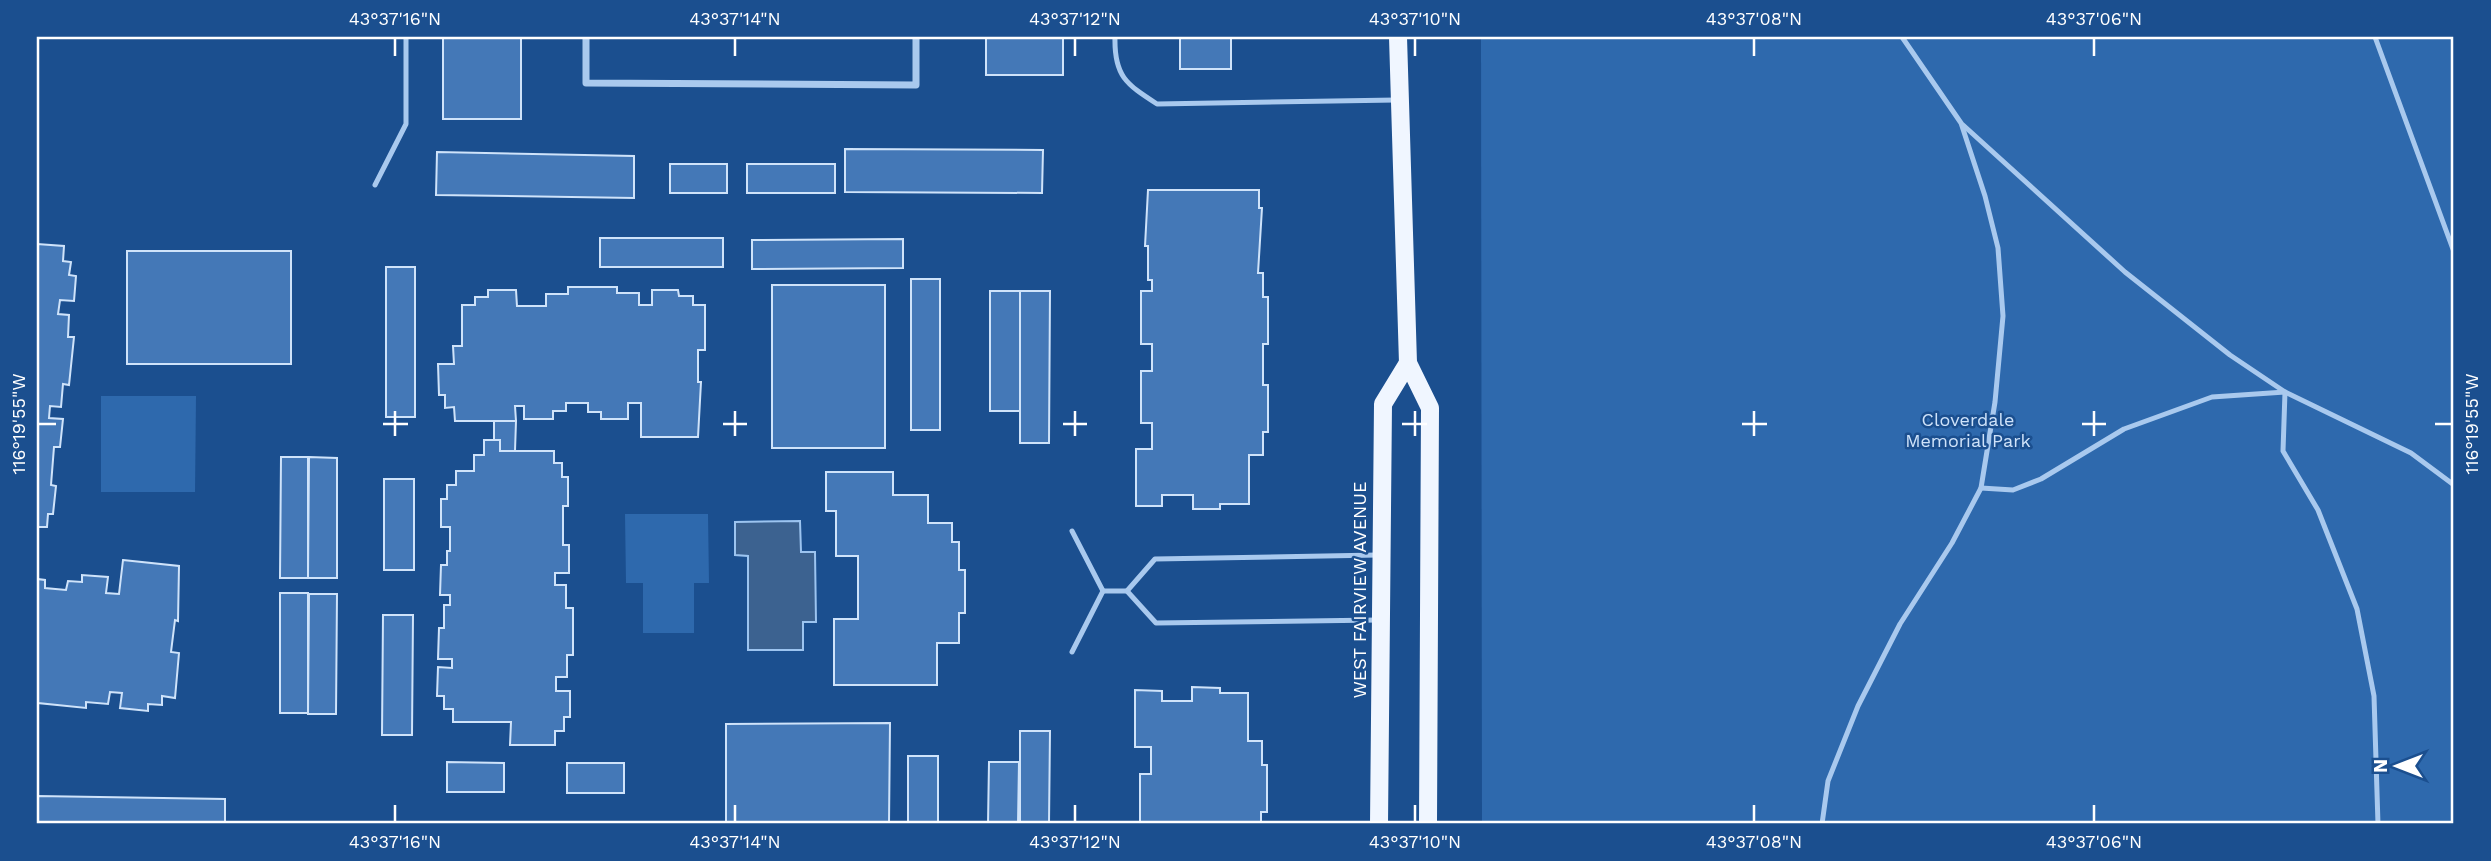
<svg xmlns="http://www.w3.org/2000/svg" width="2491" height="861" font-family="'Work Sans',sans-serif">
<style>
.green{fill:#2e69ad}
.water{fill:#3c6290;stroke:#9cc4f0;stroke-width:2}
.building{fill:#4478b7;stroke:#cfe3fa;stroke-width:2}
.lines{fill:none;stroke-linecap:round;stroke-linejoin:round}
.service{stroke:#a9c9ee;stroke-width:5}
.minor{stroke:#a9c9ee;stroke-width:7}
.primary{stroke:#f0f6ff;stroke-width:18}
.ticks{fill:none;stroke:#fff;stroke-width:2.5}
.labels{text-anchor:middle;stroke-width:5;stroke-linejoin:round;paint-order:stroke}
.park-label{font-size:18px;fill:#cfe3fa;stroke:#1b4f8f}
.street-label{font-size:18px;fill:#fff;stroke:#1b4f8f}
.neatline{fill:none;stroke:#fff;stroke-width:2.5}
.ticks-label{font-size:18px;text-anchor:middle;fill:#fff}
</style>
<rect width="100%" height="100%" fill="#1b4f8f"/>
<!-- green -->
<g class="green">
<polygon points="1481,37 2454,37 2454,824 1482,824"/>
<polygon points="101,396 196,396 195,492 101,492"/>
<polygon points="625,514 708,514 709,583 694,583 694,633 643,633 643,583 626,583"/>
</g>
<!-- water -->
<polygon class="water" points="800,521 801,552 815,552 816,622 803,622 803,650 748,650 748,556 735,555 735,522"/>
<!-- building -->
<g class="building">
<rect x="443" y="37" width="78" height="82"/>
<rect x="986" y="37" width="77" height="38"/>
<rect x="1180" y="37" width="51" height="32"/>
<polygon points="845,149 1043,150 1042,193 845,192"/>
<polygon points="437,152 634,156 634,198 436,195"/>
<rect x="670" y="164" width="57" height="29"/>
<rect x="747" y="164" width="88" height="29"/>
<polygon points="1148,190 1259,190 1259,208 1262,208 1258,273 1263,273 1263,297 1268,297 1268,344 1263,344 1263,385 1268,385 1268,432 1263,432 1263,455 1249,455 1249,504 1220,504 1220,509 1193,509 1193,495 1162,495 1162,506 1136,506 1136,449 1152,449 1152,423 1141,423 1141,371 1152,371 1152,344 1141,344 1141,291 1152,291 1152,280 1148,280 1148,246 1145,246"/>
<rect x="600" y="238" width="123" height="29"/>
<polygon points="903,239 903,268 752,269 752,240"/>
<polygon points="37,244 64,246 63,261 71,262 69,275 76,276 74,301 60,300 58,314 69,315 68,337 74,337 69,385 63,384 61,407 50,406 49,418 63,419 60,447 54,447 51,485 56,486 53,514 48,514 47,527 38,527 38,539"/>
<rect x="127" y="251" width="164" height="113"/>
<rect x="386" y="267" width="29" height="150"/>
<rect x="911" y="279" width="29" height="151"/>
<rect x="772" y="285" width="113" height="163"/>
<polygon points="568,287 617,287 617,293 639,293 639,305 652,305 652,290 678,290 679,296 693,296 693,305 705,305 705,350 698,350 698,382 701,382 698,437 641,437 641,403 628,403 628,419 601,419 601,412 588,412 588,403 566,403 566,411 553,411 553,419 524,419 524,406 515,406 516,421 455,421 454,407 445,408 445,395 439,395 438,364 454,364 453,346 462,346 462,305 475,305 475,297 488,297 488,290 516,290 517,306 546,306 546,294 568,294"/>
<rect x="990" y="291" width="30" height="120"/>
<polygon points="1020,291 1050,291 1049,443 1020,443"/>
<polygon points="494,421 516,421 515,451 500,451 500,440 494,440"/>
<polygon points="484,440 500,440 500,451 554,451 554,463 562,463 562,477 568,477 568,506 563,506 563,545 569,545 569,573 555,573 555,585 566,585 566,608 573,608 573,655 567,655 567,677 556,677 556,691 570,691 570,717 564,717 564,731 555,731 555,745 510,745 511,722 453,722 453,709 444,709 444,696 437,696 438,667 452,668 452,659 438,659 439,628 444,628 444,605 450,605 450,595 440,595 441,565 447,565 447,551 450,551 450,527 441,527 441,499 447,499 447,485 456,485 456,471 474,471 474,455 484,455"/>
<polygon points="281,457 308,457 308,578 280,578"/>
<polygon points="309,457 337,458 337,578 308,578"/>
<polygon points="826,472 893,472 893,495 928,495 928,523 952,523 952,542 959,542 959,570 965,570 965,613 959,613 959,643 937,643 937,685 834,685 834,619 858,619 858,556 836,556 836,511 826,511"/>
<rect x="384" y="479" width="30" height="91"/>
<polygon points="123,560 179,566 178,621 175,620 171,652 179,653 175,698 162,696 162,705 148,704 148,711 120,708 122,693 110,692 108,704 86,702 86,708 38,703 37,579 45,580 45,588 66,590 68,581 82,582 82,575 108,577 106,593 119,594"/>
<rect x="280" y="593" width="28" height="120"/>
<polygon points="309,594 337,594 336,714 308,714"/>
<polygon points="383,615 413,615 412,735 382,735"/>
<polygon points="1192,687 1220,688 1220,693 1248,693 1248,741 1262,741 1262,765 1267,765 1267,812 1261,812 1261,824 1140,824 1140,774 1151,774 1151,747 1135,747 1135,690 1162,691 1162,701 1192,701"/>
<polygon points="890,723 889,824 726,824 726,724"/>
<polygon points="1020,731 1050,731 1049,824 1020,824"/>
<rect x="908" y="756" width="30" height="68"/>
<polygon points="447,762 504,763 504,792 447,792"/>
<polygon points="989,762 1019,762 1018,824 988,824"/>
<rect x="567" y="763" width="57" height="30"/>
<polygon points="37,796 225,799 225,824 37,824"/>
</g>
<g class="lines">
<!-- service -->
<g class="service">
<path d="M 1115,37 C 1114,76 1126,84 1157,104 L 1396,100"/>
<polyline points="2375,37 2454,252"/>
<polyline points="1963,125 2125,272 2230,355 2285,392 2411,453 2454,485"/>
<polyline points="375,185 406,124 406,37"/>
<polyline points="1981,488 2013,490 2041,479 2124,429 2212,397 2285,392 2283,451 2318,510 2357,609 2374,696 2378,824"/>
<polyline points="1072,531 1103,591"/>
<polyline points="1103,591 1127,591"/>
<polyline points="1378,620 1156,623 1127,591 1155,559 1378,555"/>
<polyline points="1072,652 1103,591"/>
<polyline points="1822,824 1828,781 1858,706 1900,624 1952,543 1981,488 1995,402 2003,316 1998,248 1985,196 1961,123 1902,37"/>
</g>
<!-- minor -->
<polyline class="minor" points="586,37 586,83 916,85 916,37"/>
<!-- primary -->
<g class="primary">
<polyline points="1398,37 1408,363 1430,408 1428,824"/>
<polyline points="1379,824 1383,404 1408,363"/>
</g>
</g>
<!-- ticks -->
<path class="ticks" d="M 395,38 L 395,56M 735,38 L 735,56M 1075,38 L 1075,56M 1415,38 L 1415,56M 1754,38 L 1754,56M 2094,38 L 2094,56M 395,411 L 395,436M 735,411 L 735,436M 1075,411 L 1075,436M 1415,411 L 1415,436M 1754,411 L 1754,436M 2094,411 L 2094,436M 38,424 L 56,424M 383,424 L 408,424M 723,424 L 747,424M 1063,424 L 1087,424M 1402,424 L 1427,424M 1742,424 L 1767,424M 2082,424 L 2106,424M 2435,424 L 2452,424M 395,805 L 395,822M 735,805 L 735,822M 1075,805 L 1075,822M 1415,805 L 1415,822M 1754,805 L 1754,822M 2094,805 L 2094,822"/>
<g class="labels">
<!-- park labels -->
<g class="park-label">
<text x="1968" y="426">Cloverdale<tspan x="1968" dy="21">Memorial Park</tspan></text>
</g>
<!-- street labels -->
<g class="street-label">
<text transform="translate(1360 590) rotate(-90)" y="6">WEST FAIRVIEW AVENUE</text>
</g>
</g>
<!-- border -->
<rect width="2491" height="861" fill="none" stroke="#1b4f8f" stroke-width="77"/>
<!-- north arrow -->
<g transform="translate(2397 766) rotate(270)" stroke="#1b4f8f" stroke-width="5" paint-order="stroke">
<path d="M0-5L12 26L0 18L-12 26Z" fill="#ffffff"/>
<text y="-10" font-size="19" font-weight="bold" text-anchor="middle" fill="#ffffff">N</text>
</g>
<rect x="38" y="38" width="2414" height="784" class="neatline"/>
<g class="ticks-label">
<text x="395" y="25">43°37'16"N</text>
<text x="735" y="25">43°37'14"N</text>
<text x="1075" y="25">43°37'12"N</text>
<text x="1415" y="25">43°37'10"N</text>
<text x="1754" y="25">43°37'08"N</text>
<text x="2094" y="25">43°37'06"N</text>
<text transform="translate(2472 424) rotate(-90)" y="6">116°19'55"W</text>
<text transform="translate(19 424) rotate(-90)" y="6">116°19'55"W</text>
<text x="395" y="848">43°37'16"N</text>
<text x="735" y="848">43°37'14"N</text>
<text x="1075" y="848">43°37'12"N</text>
<text x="1415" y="848">43°37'10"N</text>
<text x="1754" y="848">43°37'08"N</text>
<text x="2094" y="848">43°37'06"N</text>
</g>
</svg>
